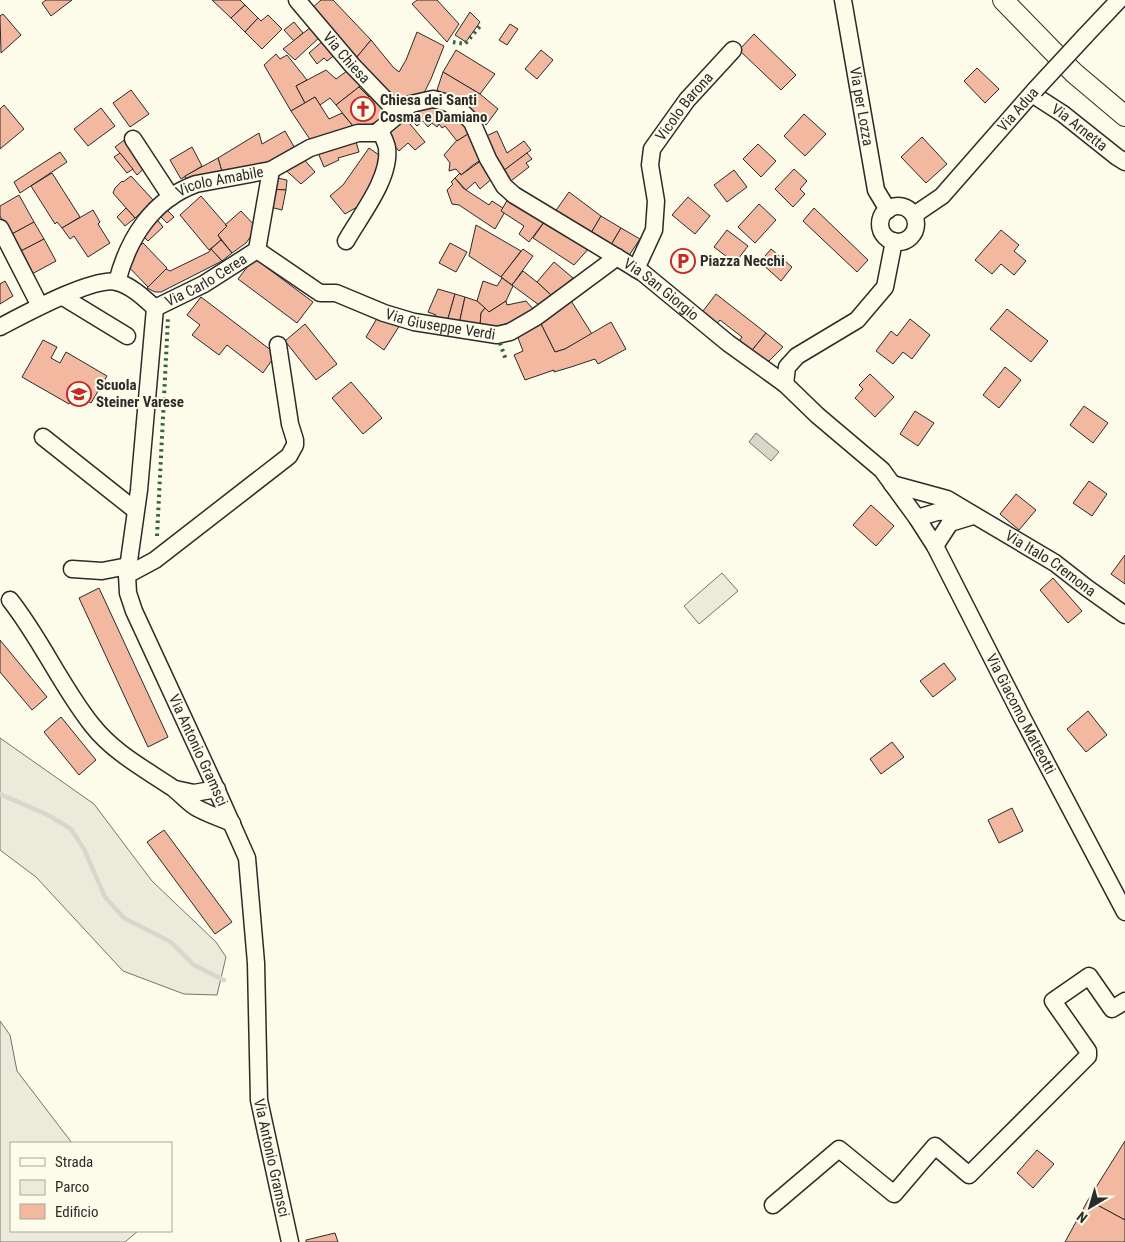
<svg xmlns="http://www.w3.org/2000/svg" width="1125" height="1242" font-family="'Roboto Condensed',sans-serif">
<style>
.green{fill:#ecebdb;stroke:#74746e}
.water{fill:#d8d7c9;stroke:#74746e}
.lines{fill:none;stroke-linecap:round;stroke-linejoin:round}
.stream{stroke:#d8d7c9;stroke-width:4.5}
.building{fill:#f2b8a0;stroke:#2b2b2b}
.minor-casing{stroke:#2b2b2b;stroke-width:19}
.major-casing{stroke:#2b2b2b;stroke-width:22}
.minor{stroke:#fdfbea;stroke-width:16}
.major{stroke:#fdfbea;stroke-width:20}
.minor-bridge-casing{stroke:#2b2b2b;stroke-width:19;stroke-linecap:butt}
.minor-bridge{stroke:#fdfbea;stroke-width:16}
.hedge{stroke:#34623c;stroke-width:4;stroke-dasharray:2.5 4;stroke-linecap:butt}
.labels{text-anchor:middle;stroke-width:4;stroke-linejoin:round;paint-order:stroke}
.street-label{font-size:15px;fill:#2b2b2b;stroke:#fdfbea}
.poi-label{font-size:15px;font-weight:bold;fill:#2b2b2b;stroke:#fdfbea;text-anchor:start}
</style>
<rect width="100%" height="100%" fill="#fdfbea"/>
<!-- green -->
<g class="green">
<polygon points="722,573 738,591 699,624 684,606"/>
<polygon points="0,738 94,804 152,881 216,942 226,957 217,995 184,994 123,971 36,877 0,850"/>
<polygon points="0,1021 10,1035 17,1071 72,1143 11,1143 11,1231 138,1231 125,1242 0,1242"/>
</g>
<!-- water -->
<polygon class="water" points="756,433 779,452 771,461 749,442"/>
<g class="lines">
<!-- stream -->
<polyline class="stream" points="0,794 48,815 71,829 84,849 105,897 124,918 171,942 194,965 224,980"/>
</g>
<!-- building -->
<g class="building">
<polygon points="46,0 72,0 51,16 42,3"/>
<polygon points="212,0 240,0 245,5 231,18"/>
<polygon points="321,0 333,0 371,40 352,63 310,10"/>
<polygon points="417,0 437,0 459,24 447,42 412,4"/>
<polygon points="245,5 258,18 245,32 231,18"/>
<polygon points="470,12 480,22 466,42 455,35"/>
<polygon points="3,14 21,35 1,53 0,16"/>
<polygon points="268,15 282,29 262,49 245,32 258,18 261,21"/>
<polygon points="294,22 303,33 294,41 284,30"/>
<polygon points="510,24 518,29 507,45 499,40"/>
<polygon points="311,27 321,36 295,60 283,49"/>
<polygon points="417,32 444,46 431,79 422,97 409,101 391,102 352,63 371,40 393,67 399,72 406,60"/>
<polygon points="754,34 796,75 781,90 739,50"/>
<polygon points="324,40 336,54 327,61 324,58 317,64 309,53"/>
<polygon points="456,50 495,74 480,94 443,72"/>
<polygon points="541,50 553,60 537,79 525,69"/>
<polygon points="276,54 280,59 287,55 307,80 296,86 305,103 291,111 264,65"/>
<polygon points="351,68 364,83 336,105 330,98 320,105 315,97 305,103 296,86 326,70 336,79"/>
<polygon points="977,68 999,89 985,103 964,81"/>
<polygon points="443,72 480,94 498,109 486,125 476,113 437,90"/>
<polygon points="359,87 369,97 375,93 392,114 357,131 336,105"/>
<polygon points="131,90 149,114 130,127 113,103"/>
<polygon points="315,97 329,119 342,113 353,126 313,144 291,111"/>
<polygon points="4,105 24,129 0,149 0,109"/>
<polygon points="443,105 471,132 457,141 445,126 442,128 439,124 437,127 432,123 428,127 423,121 417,126 404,113"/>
<polygon points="101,108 115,126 88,146 74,129"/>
<polygon points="404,113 412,122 410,124 425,142 415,150 408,143 399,151 382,132"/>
<polygon points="804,114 826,134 805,156 784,136"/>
<polygon points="285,131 297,152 273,163 223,175 218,158 259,133 262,144"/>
<polygon points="497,131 507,153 524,141 531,150 499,174 482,138"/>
<polygon points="471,132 484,158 473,165 461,175 456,169 449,171 450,163 444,155 457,140 457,141"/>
<polygon points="922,137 947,164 926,183 901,157"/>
<polygon points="127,138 147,166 137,175 115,147"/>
<polygon points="355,138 359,152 338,158 339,160 324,167 316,148"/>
<polygon points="758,144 776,161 761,177 743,159"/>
<polygon points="192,147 202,166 181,179 170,160"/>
<polygon points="369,148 379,155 377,183 364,203 345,214 330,196 343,185"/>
<polygon points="60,152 67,162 20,193 14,182"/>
<polygon points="120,153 133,169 127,173 114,157"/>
<polygon points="527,153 532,159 526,163 529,167 507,184 499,174"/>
<polygon points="301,156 315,172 301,184 281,166"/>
<polygon points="218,158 223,175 188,184 185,176"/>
<polygon points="482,160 494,177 480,189 475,182 466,190 455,178 460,173 461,175"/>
<polygon points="794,169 807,181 800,189 805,194 793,207 775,189"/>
<polygon points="734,170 747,187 727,202 714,185"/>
<polygon points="52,173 80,217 62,228 57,222 55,224 31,186"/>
<polygon points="131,176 154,201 135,218 113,193 115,188 122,181 123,182"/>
<polygon points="272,177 287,180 286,190 269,189"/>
<polygon points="455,178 463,188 489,205 492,201 506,210 495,229 459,205 452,204 447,190 453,184 451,182"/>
<polygon points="269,189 286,190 282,210 266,206"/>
<polygon points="569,192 601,216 588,238 552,216"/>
<polygon points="19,195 34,222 10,235 0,216 0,206"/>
<polygon points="201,196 227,226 218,235 221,240 209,250 180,215"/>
<polygon points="509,197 547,218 529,242 519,234 524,226 501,211"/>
<polygon points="688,197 710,216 695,234 672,215"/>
<polygon points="759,204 776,220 755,243 738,227"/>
<polygon points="126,208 135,218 125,226 117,217"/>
<polygon points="814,208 868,260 857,272 803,221"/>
<polygon points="166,209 174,217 167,223 158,214"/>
<polygon points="93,210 100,222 98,224 110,243 88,257 74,236 70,239 62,228"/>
<polygon points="241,211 257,228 246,243 232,253 218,235 227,226 225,225"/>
<polygon points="601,216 621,228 608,250 588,238"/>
<polygon points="155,217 163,227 148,241 139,232"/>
<polygon points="547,218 591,246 574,265 533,238"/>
<polygon points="34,222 44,239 19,252 10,235"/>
<polygon points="476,225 521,251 501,277 469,256"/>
<polygon points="621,228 640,239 628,257 608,250"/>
<polygon points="727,230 748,246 735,263 714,247"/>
<polygon points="1001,230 1019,245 1014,251 1026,261 1014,275 1001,264 992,274 975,260"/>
<polygon points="44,239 56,261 32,274 19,252"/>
<polygon points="221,240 232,253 222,261 211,249"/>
<polygon points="143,243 167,268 148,287 123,261"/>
<polygon points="450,243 467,252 456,272 439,263"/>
<polygon points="211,249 222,261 161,292 155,292 147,288 166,269 170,271 209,252"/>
<polygon points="523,249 533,256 512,285 501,277"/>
<polygon points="771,249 792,267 781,281 760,262"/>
<polygon points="254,258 313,302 297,323 238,279"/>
<polygon points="554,262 573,278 552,296 537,282"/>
<polygon points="523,271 537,282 552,296 539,305 512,285"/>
<polygon points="502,278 513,286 506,301 489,312 477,301 483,281 497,286"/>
<polygon points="5,281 13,296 0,304 0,284"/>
<polygon points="438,289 455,294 447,322 434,320 436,315 428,312"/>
<polygon points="455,294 465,297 459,324 447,322"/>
<polygon points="716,294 766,333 749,354 737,344 742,337 720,320 715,326 700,315"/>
<polygon points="568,296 592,334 565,349 555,352 536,314"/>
<polygon points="201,297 276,354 263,373 227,345 219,355 192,335 200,325 187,315"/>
<polygon points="465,297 477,301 485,308 481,313 480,326 459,324"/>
<polygon points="506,301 507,305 526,301 534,310 518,321 493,327 480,326 481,313 485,308 489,312"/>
<polygon points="1007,309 1048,341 1031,362 990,329"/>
<polygon points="536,314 555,352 565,349 611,322 626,349 598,364 595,359 571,367 554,372 554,370 525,380 514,355 523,351 515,330"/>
<polygon points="379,315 400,325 384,350 366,337"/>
<polygon points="910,319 930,335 912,359 903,352 893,364 876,351 891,331 897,336"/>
<polygon points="305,324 337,364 316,380 285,341"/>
<polygon points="766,333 783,347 769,361 758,360 749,354"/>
<polygon points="43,340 57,347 51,358 60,363 66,352 107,376 91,403 74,393 69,404 22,377"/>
<polygon points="1005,367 1021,380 999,408 983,395"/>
<polygon points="870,374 894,397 875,417 855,398 863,389 859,385"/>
<polygon points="351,382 382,418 363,434 332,398"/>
<polygon points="1084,406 1108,423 1093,443 1070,425"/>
<polygon points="915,411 934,423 918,446 900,434"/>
<polygon points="1089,481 1107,494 1092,516 1073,503"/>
<polygon points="1016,494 1036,510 1019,530 1000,514"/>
<polygon points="871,505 894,526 876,546 853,525"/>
<polygon points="1125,555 1125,584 1111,574"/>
<polygon points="1053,578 1082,611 1068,623 1040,590"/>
<polygon points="99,588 168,737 148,747 79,598"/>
<polygon points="0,640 47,697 32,710 0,672"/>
<polygon points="944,663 956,679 933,697 920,681"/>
<polygon points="1088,711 1107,735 1086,752 1067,729"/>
<polygon points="61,717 96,760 79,775 44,732"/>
<polygon points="892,742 904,757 881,774 870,759"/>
<polygon points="1012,808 1023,831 999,843 988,820"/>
<polygon points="164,830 232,922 215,934 147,842"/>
<polygon points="1125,1141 1125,1220 1088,1200"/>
<polygon points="1037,1150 1054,1164 1033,1188 1017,1173"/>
<polygon points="1088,1200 1125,1220 1125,1242 1065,1242"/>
<polygon points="335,1233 338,1242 306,1242 306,1240"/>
</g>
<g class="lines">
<defs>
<g id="minor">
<path id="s1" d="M 297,0 L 352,65 L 399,114"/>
<path id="s2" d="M 843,0 L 876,190 L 888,210"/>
<polyline points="1085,36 1119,0"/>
<path id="s3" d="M 1032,94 L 1063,114 L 1117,157 L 1125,162"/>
<polyline points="133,139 171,197"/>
<circle cx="898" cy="224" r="18"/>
<path id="s4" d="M 914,215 L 942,196 L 1035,90"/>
<polyline points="0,228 40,306"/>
<path d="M 346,241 C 360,216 391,178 387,148 C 386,142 382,135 380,130"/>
<path id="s5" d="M 257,250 L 320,293 L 336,293 L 384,313 L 414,322 L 497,335 L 510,332 L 536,317 L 617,257"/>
<path id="s6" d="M 636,269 L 654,230 L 656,201 L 650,165 L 652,149 L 687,100 L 733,50"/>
<path id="s7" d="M 117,282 C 128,239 152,200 196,184 L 271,170 L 310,148 L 358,133 L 376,133 L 411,104 L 433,99 L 448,103 L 462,112 L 472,122 L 488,159 L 504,186 L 514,195 L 643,273 L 728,343 L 785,384 L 817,415 L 882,470 L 917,518 L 935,546 L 1023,719 L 1125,912"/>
<polyline points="63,297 127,336"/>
<path id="s8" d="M 155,308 L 204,284 L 257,250 L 271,170"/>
<path id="s9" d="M 0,327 C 23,315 94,276 117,282 C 132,286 145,299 155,308 L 139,490 L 127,575 L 128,593 L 134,611 L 214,784 L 247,858 L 256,963 L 259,1100 L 290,1242"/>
<polyline points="785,384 787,367 797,356 857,320 885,287 894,241"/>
<polyline points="43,437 135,510"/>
<path id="s10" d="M 892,484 L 947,499 L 1055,563 L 1087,588 L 1125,615"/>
<polyline points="917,518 937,512 964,511"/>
<polyline points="935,546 950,523 973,516"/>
<polyline points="72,569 102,571 128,566"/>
<polyline points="127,575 155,560 289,456 295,445 295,440 290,424 278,345"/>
<path d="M 10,600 C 41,639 61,686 92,725 C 114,753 145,769 173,788 C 181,794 188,803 197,808 C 208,814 220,818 232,823"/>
<polyline points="175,789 194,793 217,789"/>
<polyline points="773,1205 839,1149 894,1194 935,1146 969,1175 1088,1056 1088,1051 1053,1001 1089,976 1112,1009 1125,1001"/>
</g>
<polyline id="major" points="1003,0 1074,73 1125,116"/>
</defs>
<!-- minor casing -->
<use href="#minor" class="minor-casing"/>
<!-- major casing -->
<use href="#major" class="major-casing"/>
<!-- minor -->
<use href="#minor" class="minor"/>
<!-- major -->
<use href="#major" class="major"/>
<defs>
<polyline id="minor-bridge" points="1035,90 1085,36"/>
</defs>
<!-- minor-bridge casing -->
<use href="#minor-bridge" class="minor-bridge-casing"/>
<!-- minor-bridge -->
<use href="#minor-bridge" class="minor-bridge"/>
<!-- hedge -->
<g class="hedge">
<polyline points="453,42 465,44 480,26"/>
<polyline points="500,343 506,360"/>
<polyline points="157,536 168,318"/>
</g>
</g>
<!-- icons -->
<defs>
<symbol id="church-ring" viewBox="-11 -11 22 22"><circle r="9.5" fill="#fdfbea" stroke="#c62828" stroke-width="1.5"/><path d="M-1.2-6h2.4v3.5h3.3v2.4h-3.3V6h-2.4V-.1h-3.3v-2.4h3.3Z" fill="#c62828"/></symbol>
<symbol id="parking-ring" viewBox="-11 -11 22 22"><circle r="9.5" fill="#fdfbea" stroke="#c62828" stroke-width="1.5"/><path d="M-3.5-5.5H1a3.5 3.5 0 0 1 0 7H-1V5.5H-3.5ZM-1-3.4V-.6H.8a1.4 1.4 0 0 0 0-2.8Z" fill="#c62828"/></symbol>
<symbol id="school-ring" viewBox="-11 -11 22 22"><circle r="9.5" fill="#fdfbea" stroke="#c62828" stroke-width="1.5"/><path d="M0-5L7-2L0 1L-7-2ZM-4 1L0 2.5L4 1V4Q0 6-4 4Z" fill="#c62828"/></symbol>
</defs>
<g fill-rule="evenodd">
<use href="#church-ring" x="349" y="95" width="28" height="28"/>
<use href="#parking-ring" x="669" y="247" width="28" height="28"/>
<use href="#school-ring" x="65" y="380" width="28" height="28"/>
</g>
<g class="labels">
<!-- street labels -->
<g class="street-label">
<text dy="5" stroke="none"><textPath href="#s1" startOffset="76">Via Chiesa</textPath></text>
<text dy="5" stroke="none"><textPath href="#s2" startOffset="108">Via per Lozza</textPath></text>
<text dy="5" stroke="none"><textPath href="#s6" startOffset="178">Vicolo Barona</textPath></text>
<text dy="5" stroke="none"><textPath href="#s4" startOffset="149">Via Adua</textPath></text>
<text dy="5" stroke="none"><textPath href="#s3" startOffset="58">Via Arnetta</textPath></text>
<text dy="5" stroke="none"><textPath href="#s7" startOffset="155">Vicolo Amabile</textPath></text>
<text dy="5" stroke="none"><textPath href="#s8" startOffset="58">Via Carlo Cerea</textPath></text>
<text dy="5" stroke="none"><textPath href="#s7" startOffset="695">Via San Giorgio</textPath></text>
<text dy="5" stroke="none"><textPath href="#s5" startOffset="202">Via Giuseppe Verdi</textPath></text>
<text dy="5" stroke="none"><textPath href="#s10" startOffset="179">Via Italo Cremona</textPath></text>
<text dy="5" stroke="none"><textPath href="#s7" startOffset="1262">Via Giacomo Matteotti</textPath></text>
<text dy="5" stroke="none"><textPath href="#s9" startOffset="632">Via Antonio Gramsci</textPath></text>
<text dy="5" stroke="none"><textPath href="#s9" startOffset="1052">Via Antonio Gramsci</textPath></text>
</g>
<!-- poi labels -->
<g class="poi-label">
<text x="380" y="105">Chiesa dei Santi<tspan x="380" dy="17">Cosma e Damiano</tspan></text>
<text x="700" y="266">Piazza Necchi</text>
<text x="96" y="390">Scuola<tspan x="96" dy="17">Steiner Varese</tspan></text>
</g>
</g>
<!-- legend -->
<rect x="10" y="1142" width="162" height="90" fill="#fdfbea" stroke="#a9a89e"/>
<rect x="20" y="1158" width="25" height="8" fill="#fdfbea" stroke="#a9a89e"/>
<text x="55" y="1167" font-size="15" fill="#2b2b2b">Strada</text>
<rect x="20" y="1180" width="25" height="15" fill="#ecebdb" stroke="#a9a89e"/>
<text x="55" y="1192" font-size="15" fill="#2b2b2b">Parco</text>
<rect x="20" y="1204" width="25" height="15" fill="#f2b8a0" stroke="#a9a89e"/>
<text x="55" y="1217" font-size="15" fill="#2b2b2b">Edificio</text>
<!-- north arrow -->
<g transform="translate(1090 1207) rotate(218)" stroke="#fdfbea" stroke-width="4" paint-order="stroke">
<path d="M0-4L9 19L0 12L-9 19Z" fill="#2b2b2b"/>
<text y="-8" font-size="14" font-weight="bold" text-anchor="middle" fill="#2b2b2b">N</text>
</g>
</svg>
